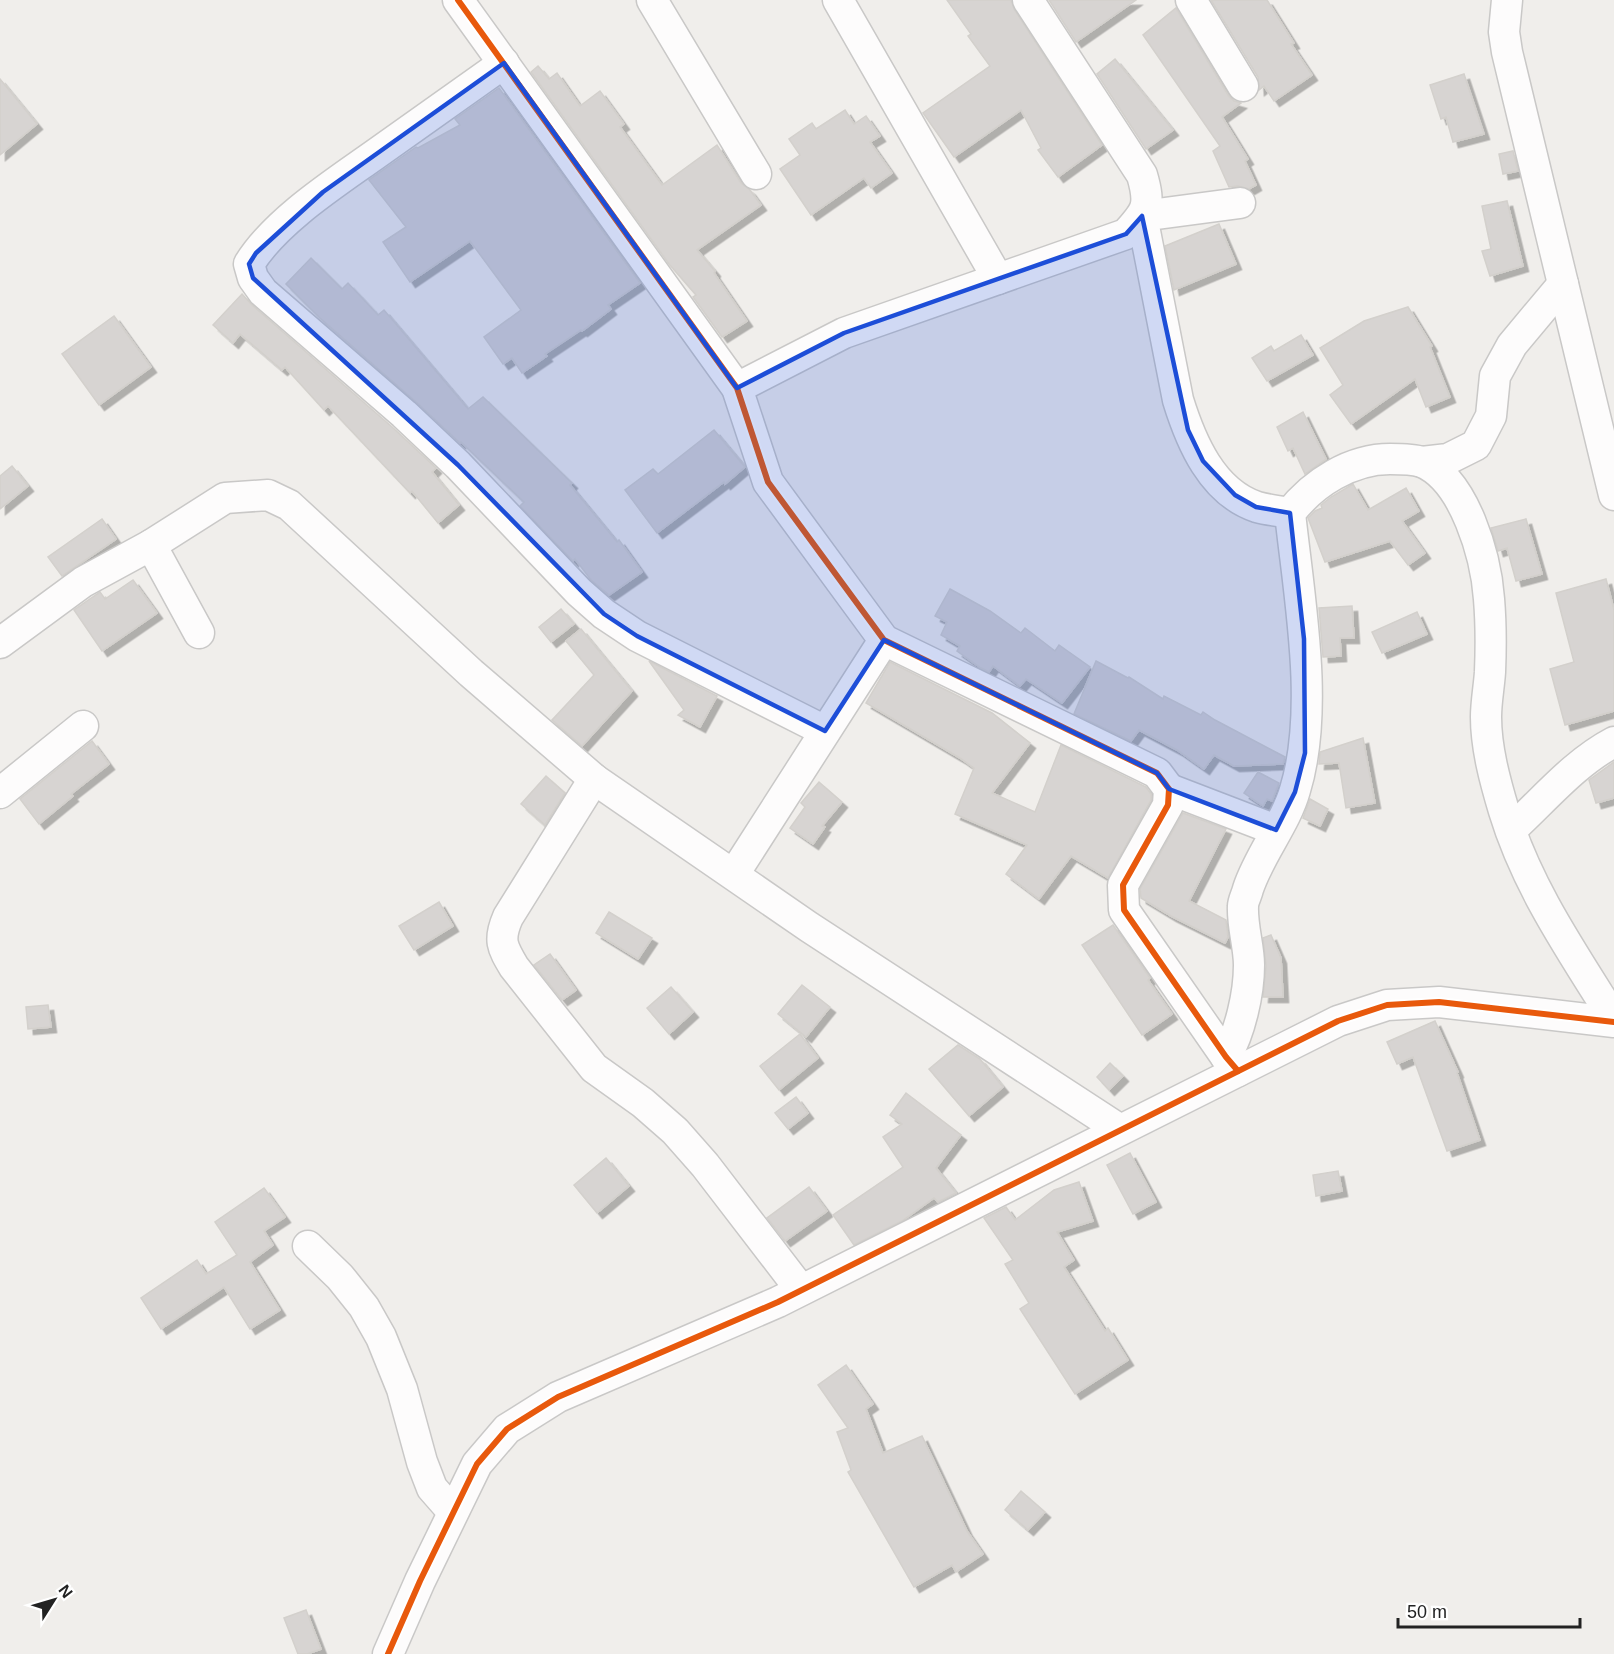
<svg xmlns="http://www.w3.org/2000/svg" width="1614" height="1654" font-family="Helvetica,sans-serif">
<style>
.building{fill:#d7d4d2;stroke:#d3d0cc;stroke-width:1.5;filter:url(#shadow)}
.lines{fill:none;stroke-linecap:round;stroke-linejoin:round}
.minor-casing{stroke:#c9c8c7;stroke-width:33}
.minor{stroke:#fdfcfc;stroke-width:30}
.cycleway-casing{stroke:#fff;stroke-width:10}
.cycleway{stroke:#e8590c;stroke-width:6}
.marked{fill:#1d4ed8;fill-opacity:0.2;stroke:#1d4ed8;stroke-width:4.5;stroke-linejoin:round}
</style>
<defs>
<filter id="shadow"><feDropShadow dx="5.5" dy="5.5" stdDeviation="0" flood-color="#0004"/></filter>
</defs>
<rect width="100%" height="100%" fill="#f0eeeb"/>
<!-- building -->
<g class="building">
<polygon points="947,0 1011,0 1014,9 1102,145 1058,177 1038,150 1041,148 1021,110 954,157 923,113 990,66 968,36 971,34"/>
<polygon points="1049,0 1136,0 1076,42"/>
<polygon points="1211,0 1267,0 1294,43 1291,44 1312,75 1274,101 1264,86 1259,90 1258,77"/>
<polygon points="1176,8 1228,95 1234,101 1241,103 1222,117 1248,159 1245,161 1256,185 1249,189 1238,186 1229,187 1213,151 1220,146 1143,35"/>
<polygon points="1115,59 1173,130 1146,149 1097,74"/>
<polygon points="538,66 549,79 557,73 580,106 600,91 624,124 620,127 662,185 717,145 741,183 750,190 761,205 697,250 715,271 714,273 747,321 722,337 693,297 696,295 669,264 531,72"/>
<polygon points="1464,74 1484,134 1453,142 1446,117 1441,119 1430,85"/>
<polygon points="0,79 37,124 0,155"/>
<polygon points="499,88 640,283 608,305 611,309 582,331 581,330 545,354 547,356 522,373 512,358 503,364 484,337 521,310 470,241 410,282 383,242 406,227 369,180 416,147 418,148 460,125 455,119"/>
<polygon points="845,110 854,124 866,116 880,136 870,142 892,173 871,188 864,178 811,215 780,169 800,155 789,139 812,123 816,129"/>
<polygon points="1513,151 1518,171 1503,174 1499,154"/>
<polygon points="1507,201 1523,266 1490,276 1482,251 1491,249 1482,206"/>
<polygon points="1219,224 1236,264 1174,290 1165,246"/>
<polygon points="311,258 342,289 348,283 378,315 384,310 468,409 483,397 572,483 570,485 617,542 619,540 642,572 609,595 591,580 575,559 573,561 520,506 524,502 461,442 460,443 415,401 320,318 286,284"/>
<polygon points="242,294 252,305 392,427 436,468 432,472 459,505 438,523 412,491 410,493 328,406 324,410 285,367 282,370 240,334 233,343 213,325"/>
<polygon points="1408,307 1432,346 1430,347 1450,397 1426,407 1415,379 1351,424 1330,395 1343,385 1320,348 1364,321"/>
<polygon points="114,316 151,367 99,405 62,354"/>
<polygon points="1301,335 1313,355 1267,381 1252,358 1271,346 1274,351"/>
<polygon points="1303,412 1326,459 1305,474 1293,448 1288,451 1277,427"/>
<polygon points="714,430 745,467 725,484 724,482 657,533 625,490 653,469 658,474"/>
<polygon points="12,466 28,486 0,509 0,476"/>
<polygon points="1353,484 1368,510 1406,488 1419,511 1402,521 1425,553 1408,565 1390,541 1325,562 1308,518 1315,511 1322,508 1321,505 1331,497"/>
<polygon points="102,519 116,539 62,576 48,557"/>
<polygon points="1526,519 1542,574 1516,581 1507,548 1498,551 1491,528"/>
<polygon points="1606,579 1614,610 1614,711 1565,725 1550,669 1574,662 1556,593"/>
<polygon points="133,580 157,613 102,651 74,610 100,592 105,599"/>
<polygon points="950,589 990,611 1021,633 1025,628 1055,651 1059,645 1090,667 1062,703 1026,679 1020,686 993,666 989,672 981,668 957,651 960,646 941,635 947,622 935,616"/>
<polygon points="1352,606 1354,638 1340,638 1341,656 1323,657 1319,608"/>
<polygon points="561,609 574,624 551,642 539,627"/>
<polygon points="1417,612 1427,634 1382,653 1372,632"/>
<polygon points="581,629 632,691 582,746 552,720 594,675 566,641"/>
<polygon points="649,661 717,696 700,727 678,715 684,710"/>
<polygon points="1096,661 1128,678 1129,677 1163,699 1164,696 1201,715 1203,712 1215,720 1285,757 1283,764 1234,766 1214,755 1204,769 1177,750 1139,730 1131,741 1074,714"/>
<polygon points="890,662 992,713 1030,743 992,793 1035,812 1061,745 1146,787 1151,794 1151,800 1108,878 1071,856 1039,899 1006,874 1027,845 955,814 974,768 960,758 866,703"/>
<polygon points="1363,738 1375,803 1346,808 1339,763 1319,764 1320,752"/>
<polygon points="92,741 109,764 71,794 73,796 39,824 20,799"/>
<polygon points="1614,762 1614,798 1596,803 1589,780"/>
<polygon points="1258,772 1279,783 1272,801 1267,799 1263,806 1244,793"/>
<polygon points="546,776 565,793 545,825 521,804"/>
<polygon points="819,782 842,802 822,826 825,827 813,844 790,828 805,807 801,803"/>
<polygon points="1310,799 1328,809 1320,826 1303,818"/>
<polygon points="1183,813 1226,829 1189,901 1226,920 1228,937 1225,943 1171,916 1141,898 1140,889"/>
<polygon points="439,902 453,926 414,950 399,926"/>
<polygon points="609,912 652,938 638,959 596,933"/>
<polygon points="1113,925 1150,978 1148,980 1172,1014 1142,1035 1082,945"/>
<polygon points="1271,935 1281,958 1283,997 1263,997 1266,966 1263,938"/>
<polygon points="550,954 576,990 562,1000 534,965"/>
<polygon points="802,985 830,1007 806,1037 778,1014"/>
<polygon points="671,987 693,1012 669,1034 647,1008"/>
<polygon points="48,1005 51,1027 28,1029 26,1007"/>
<polygon points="1435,1021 1458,1072 1457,1073 1480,1140 1447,1151 1413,1057 1397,1064 1387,1042"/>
<polygon points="800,1034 818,1058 779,1090 760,1066"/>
<polygon points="958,1045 980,1059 1003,1087 969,1116 929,1069"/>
<polygon points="1110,1063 1123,1076 1109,1090 1097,1077"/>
<polygon points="906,1093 961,1135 936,1168 956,1193 938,1202 934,1198 902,1221 854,1245 833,1215 903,1167 883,1137 902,1124 890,1115"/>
<polygon points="796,1097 808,1113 788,1129 775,1113"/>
<polygon points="1130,1153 1156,1202 1133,1214 1107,1165"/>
<polygon points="606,1158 629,1186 597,1213 574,1185"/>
<polygon points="1338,1171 1342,1191 1316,1196 1313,1175"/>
<polygon points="1079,1182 1093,1221 1057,1232 1074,1260 1064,1267 1105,1331 1108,1328 1128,1360 1075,1394 1020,1309 1029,1303 1005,1264 1013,1260 984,1218 1006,1207 1015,1220 1054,1190"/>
<polygon points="809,1187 827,1211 785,1241 767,1218"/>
<polygon points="264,1188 285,1217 264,1231 273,1245 250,1262 280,1310 250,1329 224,1287 161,1329 141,1298 197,1260 206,1274 237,1255 215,1222"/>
<polygon points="846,1365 873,1404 866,1409 883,1453 922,1436 967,1531 983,1554 956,1572 952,1565 914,1587 848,1472 851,1470 837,1432 848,1428 818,1385"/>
<polygon points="1021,1491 1045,1512 1028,1530 1005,1510"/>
<polygon points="306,1610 321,1649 307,1654 298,1654 284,1618"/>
</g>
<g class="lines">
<defs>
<g id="minor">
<polyline points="458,0 737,388 768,482 884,640 1157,773 1169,789 1168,805 1123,885 1124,910 1226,1057 1238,1071"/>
<polyline points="652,0 756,174"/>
<polyline points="838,0 998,279"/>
<polyline points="1191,0 1243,86"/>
<polyline points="1507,0 1504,32 1507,52 1614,495"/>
<path d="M 504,63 C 460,94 417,125 373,156 C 332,185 275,222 249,264 L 253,278 L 263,292 L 404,414 L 458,465 L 579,592 L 604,614 L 637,636 L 825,731"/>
<path d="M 1240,203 L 1142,216 L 1178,400 C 1191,442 1212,492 1257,507 C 1268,510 1279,511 1290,513"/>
<path d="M 737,388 L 844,333 L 1126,234 C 1147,211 1151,206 1142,175 L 1028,0"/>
<polyline points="1422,462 1448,459 1476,445 1491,416 1495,376 1512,345 1563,284"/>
<polyline points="151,545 199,633"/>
<polyline points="0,643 83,582 151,545 225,498 268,495 289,505 471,673 594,779 809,927 1119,1129"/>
<path d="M 594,779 L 508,917 C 498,940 502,947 514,967 L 594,1068 L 643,1103 L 675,1131 L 705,1165 L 801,1290"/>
<polyline points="1169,789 1276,830"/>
<polyline points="0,793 83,726"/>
<path d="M 1511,830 C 1544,800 1574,763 1614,742"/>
<polyline points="734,874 884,640"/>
<path d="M 1226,1057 C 1240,1032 1249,994 1249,965 C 1249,946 1242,926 1243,906 C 1243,901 1247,894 1248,889 C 1259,855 1286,823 1295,790 C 1320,709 1299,597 1290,513 C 1313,483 1351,459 1390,459 C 1400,459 1413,459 1422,462 C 1465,480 1486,557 1489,599 C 1491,623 1491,648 1490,672 C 1489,687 1486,702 1486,717 C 1486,748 1495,781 1504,811 C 1527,887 1572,952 1614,1019"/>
<polyline points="308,1246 340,1277 364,1307 381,1337 402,1389 422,1462 432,1488 453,1512"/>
<polyline points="388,1654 420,1581 477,1464 507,1429 558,1397 778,1302 1338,1021 1387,1005 1439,1002 1614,1022"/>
</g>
</defs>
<!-- minor casing -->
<use href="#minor" class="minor-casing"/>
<!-- minor -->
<use href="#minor" class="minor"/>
<defs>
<g id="cycleway">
<polyline points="458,0 737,388 768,482 884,640 1157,773 1169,789 1168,805 1123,885 1124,910 1226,1057 1238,1071"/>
<polyline points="388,1654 420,1581 477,1464 507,1429 558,1397 778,1302 1338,1021 1387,1005 1439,1002 1614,1022"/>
</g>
</defs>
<!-- cycleway casing -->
<use href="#cycleway" class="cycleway-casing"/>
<!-- cycleway -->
<use href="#cycleway" class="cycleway"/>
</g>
<!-- marked area -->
<path class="marked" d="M 504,63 L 737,388 L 844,333 L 1126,234 L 1142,216 L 1188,430 L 1203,461 L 1235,495 L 1256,507 L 1290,513 L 1304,639 L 1305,753 L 1295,792 L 1276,830 L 1169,789 L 1157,773 L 884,640 L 825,731 L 637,636 L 604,614 L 458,465 L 253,278 L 249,264 L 256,253 L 323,192 Z"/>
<!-- north arrow -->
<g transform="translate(54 1600) rotate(53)" stroke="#ffffff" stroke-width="4.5" paint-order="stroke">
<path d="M0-4.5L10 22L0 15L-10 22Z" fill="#222222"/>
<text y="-9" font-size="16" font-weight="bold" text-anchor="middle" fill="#222222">N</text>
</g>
<!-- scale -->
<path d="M1398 1618v9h182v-9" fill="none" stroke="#222222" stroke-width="3"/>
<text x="1407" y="1618" font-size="18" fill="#222222" stroke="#ffffff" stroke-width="4.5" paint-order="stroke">50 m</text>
</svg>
